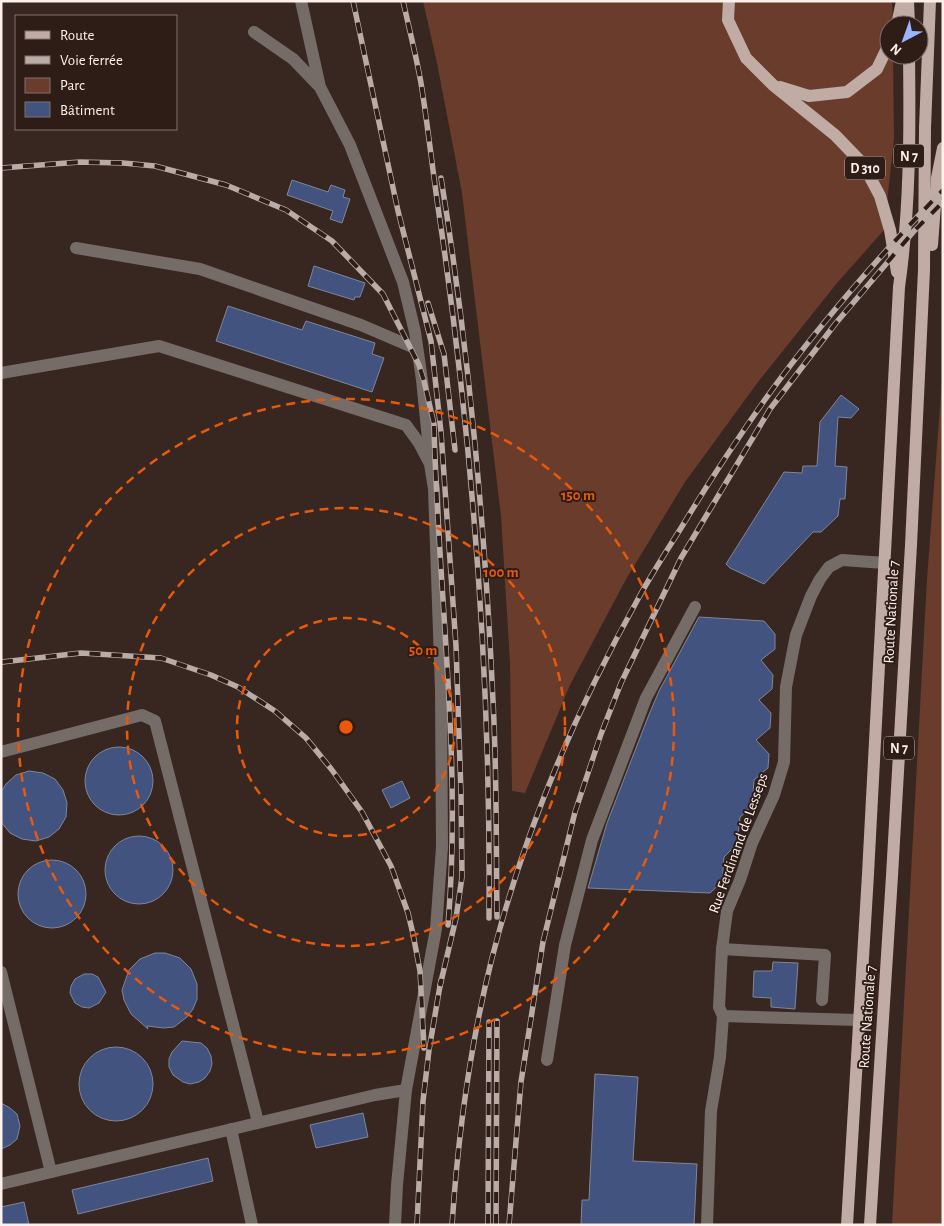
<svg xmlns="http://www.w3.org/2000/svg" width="944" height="1226" font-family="'Alegreya Sans',sans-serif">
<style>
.green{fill:#6a3c2b}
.building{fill:#43537f;stroke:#7f8699}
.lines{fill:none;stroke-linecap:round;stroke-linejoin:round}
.minor{stroke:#756c68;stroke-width:12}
.major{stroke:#c0aca5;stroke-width:12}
.rail-casing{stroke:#b9aba6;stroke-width:5.5}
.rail{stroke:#2e1d17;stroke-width:4;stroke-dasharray:11;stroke-linecap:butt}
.ring{fill:none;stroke:#e8590c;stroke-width:2.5;stroke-dasharray:9 6}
.labels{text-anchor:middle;stroke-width:4;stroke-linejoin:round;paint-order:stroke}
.shield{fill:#2e1d17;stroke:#beb1ab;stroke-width:1}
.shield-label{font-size:14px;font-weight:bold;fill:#fcf0eb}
.street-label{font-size:15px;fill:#fcf0eb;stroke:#2e1d17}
.centre{fill:#e8590c;stroke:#2e1d17;stroke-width:2.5}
.ring-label{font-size:15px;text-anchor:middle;font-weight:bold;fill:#e8590c;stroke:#2e1d17;stroke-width:4;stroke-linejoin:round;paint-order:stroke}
</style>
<rect width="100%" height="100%" fill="#382720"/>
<!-- green -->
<g class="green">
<polygon points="423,1 892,1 893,25 889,25 889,55 893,55 894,138 884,230 837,283 758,382 685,482 625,581 570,685 525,793 512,791 510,662 501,516 462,193 437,63"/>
<polygon points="943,367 943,1225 892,1225 927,579"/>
</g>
<!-- building -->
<g class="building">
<polygon points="292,180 328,192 331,185 345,190 343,197 350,199 342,223 330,219 333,211 287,195"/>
<polygon points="314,266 365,283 360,297 355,297 354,300 308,286"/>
<polygon points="228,306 302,330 306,321 375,343 372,354 384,358 372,392 216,341"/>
<polygon points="841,395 859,409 851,418 838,417 835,466 847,467 845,499 840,499 838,516 821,532 813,532 764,584 730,568 726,564 784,472 802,473 803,466 817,466 820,422"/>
<polygon points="699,617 764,621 775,634 775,649 761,660 773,675 772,689 759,700 771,713 770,728 756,740 769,754 768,768 754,780 752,807 740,817 737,844 724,857 722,882 710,893 588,888 607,823 648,717 659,691"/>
<circle cx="119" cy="781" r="34"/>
<polygon points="29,771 43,773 55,779 63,790 67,803 66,817 59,829 49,837 36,841 22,839 10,833 1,822 1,792 6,784 16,775"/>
<polygon points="402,781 410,798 391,808 382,790"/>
<circle cx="139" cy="870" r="34"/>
<circle cx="52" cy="894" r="34"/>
<polygon points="155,953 165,953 180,958 191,969 197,984 197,999 193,1009 187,1017 174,1027 164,1028 147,1026 148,1029 131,1014 124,1000 122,990 129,970 140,959"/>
<polygon points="773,962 798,963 795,1009 771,1007 771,998 753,997 754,971 772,971"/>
<polygon points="84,974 92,974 98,977 106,992 99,1003 89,1008 82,1007 75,1003 70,993 71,986 75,979"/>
<polygon points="182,1041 201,1043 207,1048 211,1056 212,1064 210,1071 205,1078 199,1082 190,1084 183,1082 173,1075 169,1067 169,1059 172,1052"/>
<circle cx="116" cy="1084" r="37"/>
<polygon points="595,1074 638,1077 633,1161 697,1164 694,1225 581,1225 582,1200 589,1200"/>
<polygon points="1,1103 10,1108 17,1114 20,1126 17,1139 10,1145 1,1149"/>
<polygon points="363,1113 368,1137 316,1148 310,1125"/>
<polygon points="208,1158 213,1181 78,1214 72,1190"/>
<polygon points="24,1202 29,1225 1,1225 1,1207"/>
</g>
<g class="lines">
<!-- minor -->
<g class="minor">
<polyline points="301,1 320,87 350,145 403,282 415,332 422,380 430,459"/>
<polyline points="254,32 293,59 318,85"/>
<polyline points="76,248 200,269 361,325 417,349"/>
<polyline points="1,373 159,346 406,425 419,443 430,464 434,489 441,689 442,847 436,929 406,1090 397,1185 395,1225"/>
<polyline points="1,752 142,715 155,721 258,1122"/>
<polyline points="722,949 825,955 822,1000"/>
<polyline points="1,972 51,1172"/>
<polyline points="723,1016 858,1020"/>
<polyline points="547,1060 565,945 592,840 646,698 695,607"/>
<polyline points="231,1129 252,1225"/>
<polyline points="1,1184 375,1095 406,1090"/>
<polyline points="707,1225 711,1111 720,1057 723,1016 719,1007 722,949 727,911 740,880 752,843 774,795 784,762 786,687 796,635 811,596 820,579 829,567 842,560 885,563"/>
</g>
<!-- major -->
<g class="major">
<polyline points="729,1 728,20 746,58 773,85 835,135 863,164 880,196 890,230 897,272"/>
<polyline points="908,1 909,25"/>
<polyline points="897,25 902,1"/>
<polyline points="780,87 809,96 847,92 877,69 889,44"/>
<polyline points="932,245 937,178 943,148"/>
<path d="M 847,1225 L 868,874 L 899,287 C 910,210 910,132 909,55"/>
<polyline points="870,1225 892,876 911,545 924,270 925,128 930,1"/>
</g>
<defs>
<g id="rail">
<polyline points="353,1 398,211 431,341 441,432 456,646 461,793 462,877 456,918 440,986"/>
<path d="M 403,1 C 409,28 416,55 421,83 C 429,133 434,184 442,234 C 474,460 491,689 489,918"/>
<polyline points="1,168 80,162 123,163 155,166 226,185 286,210 332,241 383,294 419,365 424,381 434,424"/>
<path d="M 441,178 C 469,351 485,526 493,701 C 497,773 496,845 497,917"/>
<polyline points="428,303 444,354 455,450"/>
<path d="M 434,426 C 438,592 462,759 448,925"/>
<polyline points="2,662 81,653 161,658 211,675 238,687 275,711 306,738 332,770 362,812 391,866 408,913 413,934 420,971 424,1048"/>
<polyline points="417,1225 423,1101 429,1050 441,980"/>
<path d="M 452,1225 C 458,1135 470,1045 492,958 C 524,832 575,712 638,599 C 651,575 666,552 681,528 C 707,485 735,442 764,401 C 817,327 880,255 943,190"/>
<polyline points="488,1225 489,1022"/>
<polyline points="496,1225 497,1021"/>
<polyline points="509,1225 521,1082 543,942 575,812 601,734 621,683 681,558 770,409 836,323 914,231 943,202"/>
</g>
</defs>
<!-- rail casing -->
<use href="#rail" class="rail-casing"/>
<!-- rail -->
<use href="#rail" class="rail"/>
</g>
<!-- distance rings -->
<g class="ring">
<circle cx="346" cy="727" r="109"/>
<circle cx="346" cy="727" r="219"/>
<circle cx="346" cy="727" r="328"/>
</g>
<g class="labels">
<!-- shield labels -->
<g class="shield">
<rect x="894" y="144.5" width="30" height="23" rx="4"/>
<rect x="845" y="156.5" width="40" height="23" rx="4"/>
<rect x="884" y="736.5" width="30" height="23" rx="4"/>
</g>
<g class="shield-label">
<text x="909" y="161">N 7</text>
<text x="865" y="173">D 310</text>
<text x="899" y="753">N 7</text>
</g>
<!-- street labels -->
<g class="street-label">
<text transform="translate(891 612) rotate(-87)" y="5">Route Nationale 7</text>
<text transform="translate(738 843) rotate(-70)" y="5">Rue Ferdinand de Lesseps</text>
<text transform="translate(867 1017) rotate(-86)" y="5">Route Nationale 7</text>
</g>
</g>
<circle cx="346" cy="727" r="8" class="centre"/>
<g class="ring-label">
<text x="578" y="500">150 m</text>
<text x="501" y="577">100 m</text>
<text x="423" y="655">50 m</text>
</g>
<!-- border -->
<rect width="944" height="1226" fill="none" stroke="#fcf0eb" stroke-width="5"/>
<!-- legend -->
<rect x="15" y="15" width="162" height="115" fill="#2e1d17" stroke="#80716c"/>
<rect x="25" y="31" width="25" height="8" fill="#c0aca5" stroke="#80716c"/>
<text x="60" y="40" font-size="15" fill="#fcf0eb">Route</text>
<rect x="25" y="56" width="25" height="8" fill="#b9aba6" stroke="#80716c"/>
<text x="60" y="65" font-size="15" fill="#fcf0eb">Voie ferrée</text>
<rect x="25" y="78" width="25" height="15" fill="#6a3c2b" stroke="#80716c"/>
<text x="60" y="90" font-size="15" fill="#fcf0eb">Parc</text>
<rect x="25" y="102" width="25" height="15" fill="#43537f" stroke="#80716c"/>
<text x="60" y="115" font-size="15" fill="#fcf0eb">Bâtiment</text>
<!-- north arrow -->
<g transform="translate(904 40) rotate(221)"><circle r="24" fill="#2e1d17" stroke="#80716c"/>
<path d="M0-4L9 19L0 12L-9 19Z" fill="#9ab5fd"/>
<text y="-8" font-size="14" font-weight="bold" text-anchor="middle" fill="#fcf0eb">N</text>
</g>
</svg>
